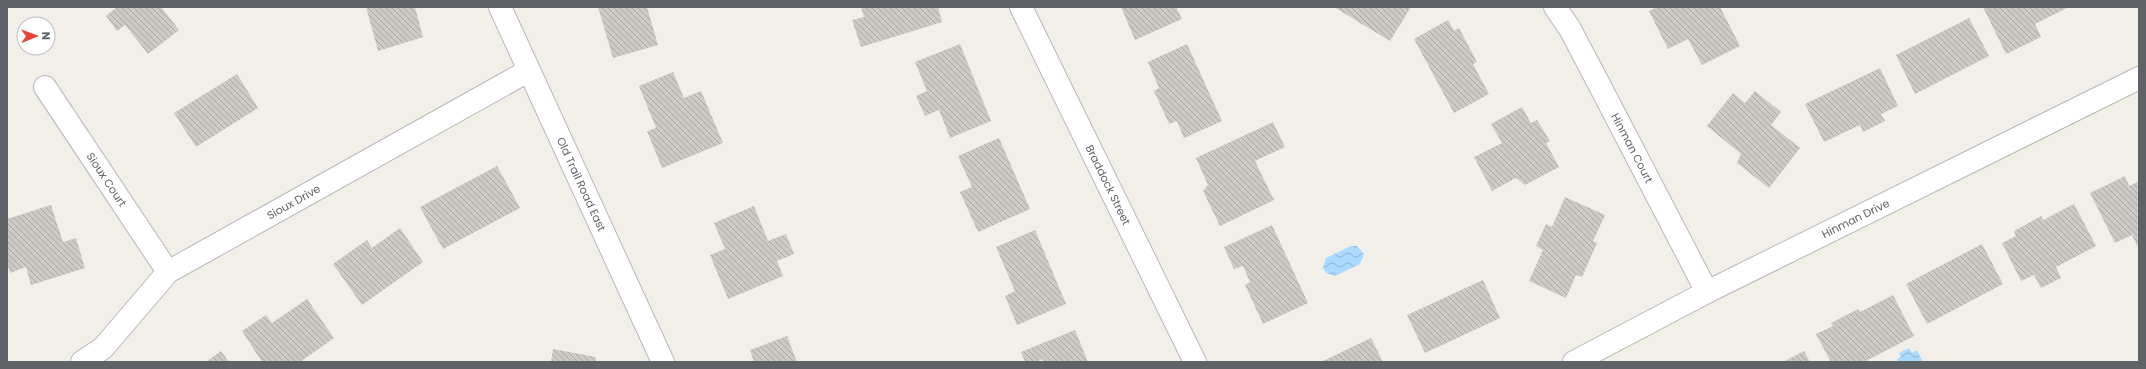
<svg xmlns="http://www.w3.org/2000/svg" width="2146" height="369" font-family="Poppins,sans-serif">
<style>
.water{fill:url(#water-waves)}
.building{fill:url(#building-back-hatch)}
.lines{fill:none;stroke-linecap:round;stroke-linejoin:round}
.minor-casing{stroke:#b5b8bc;stroke-width:24}
.minor{stroke:#fff;stroke-width:22}
.labels{text-anchor:middle;stroke-width:3;stroke-linejoin:round;paint-order:stroke}
.street-label{font-size:11px;fill:#5f6368;stroke:#fff}
</style>
<defs>
<pattern id="water-waves" width="16" height="10" patternUnits="userSpaceOnUse"><rect width="16" height="10" fill="#aadaff"/><path d="M0 5q4-4 8 0t8 0" fill="none" stroke="#8eb4d2"/></pattern>
<pattern id="building-back-hatch" width="6" height="6" patternUnits="userSpaceOnUse"><rect width="6" height="6" fill="#cccac5"/><path d="M-1 5l2 2M0 0l6 6M5-1l2 2" fill="none" stroke="#a9a8a4"/></pattern>
</defs>
<rect width="100%" height="100%" fill="#f1efe8"/>
<!-- water -->
<g class="water">
<polygon points="1351,246 1357,246 1364,254 1360,264 1335,276 1326,273 1323,268 1326,258"/>
<polygon points="1909,348 1912,353 1917,350 1923,362 1898,362 1897,359 1901,357 1899,353"/>
</g>
<!-- building -->
<g class="building">
<polygon points="117,7 161,7 179,30 148,54 125,25 117,31 106,16"/>
<polygon points="366,7 415,7 423,37 378,51"/>
<polygon points="598,7 647,7 658,45 613,58"/>
<polygon points="861,7 938,7 942,22 861,47 852,20 864,17"/>
<polygon points="1121,7 1176,7 1182,19 1135,40"/>
<polygon points="1334,7 1411,7 1390,41"/>
<polygon points="1657,7 1720,7 1740,46 1702,65 1688,39 1668,49 1649,11"/>
<polygon points="1983,7 2069,7 2035,24 2041,37 2006,54"/>
<polygon points="1969,18 1989,56 1915,94 1896,55"/>
<polygon points="1448,20 1454,31 1459,28 1477,62 1473,64 1489,94 1454,113 1414,39"/>
<polygon points="960,44 991,121 950,138 939,110 925,116 916,96 927,91 915,62"/>
<polygon points="1187,44 1222,121 1184,138 1177,121 1169,124 1154,91 1159,88 1148,62"/>
<polygon points="1880,68 1898,106 1881,114 1885,121 1863,132 1860,125 1824,142 1805,104"/>
<polygon points="673,72 684,98 701,91 723,143 662,168 647,131 656,128 639,86"/>
<polygon points="237,74 258,108 196,147 174,113"/>
<polygon points="1755,91 1781,112 1771,125 1800,148 1769,188 1737,163 1741,154 1707,126 1733,93 1745,103"/>
<polygon points="1522,107 1531,123 1537,120 1550,141 1546,143 1559,167 1525,185 1516,178 1492,191 1474,157 1502,143 1491,124"/>
<polygon points="1273,122 1285,147 1255,161 1274,200 1220,226 1203,191 1208,185 1196,158"/>
<polygon points="999,138 1030,209 978,232 960,192 972,187 958,156"/>
<polygon points="497,166 520,208 443,249 420,207"/>
<polygon points="2125,176 2129,186 2139,181 2139,250 2132,235 2115,243 2090,193"/>
<polygon points="1565,197 1605,215 1593,241 1597,243 1582,277 1576,275 1566,298 1529,281 1543,250 1536,246 1546,224 1552,227"/>
<polygon points="2074,204 2096,246 2056,267 2061,278 2041,288 2034,275 2021,281 2002,243 2016,236 2014,231 2041,216 2043,220"/>
<polygon points="51,205 63,242 76,238 85,268 31,285 26,267 10,273 7,263 7,219"/>
<polygon points="754,206 768,241 786,234 794,254 777,261 783,276 728,299 710,255 725,249 714,223"/>
<polygon points="1272,225 1308,303 1263,324 1245,285 1250,282 1243,266 1234,269 1224,247"/>
<polygon points="400,228 423,262 362,305 333,264 367,240 372,248"/>
<polygon points="1035,230 1066,304 1017,325 1005,296 1015,291 996,247"/>
<polygon points="1982,244 2003,284 1927,324 1906,284"/>
<polygon points="1483,280 1500,318 1425,353 1407,315"/>
<polygon points="1893,295 1914,336 1864,362 1831,362 1816,334 1833,326 1831,323 1858,309 1860,312"/>
<polygon points="307,299 334,338 300,362 262,362 242,331 266,315 272,323"/>
<polygon points="1075,330 1088,362 1044,362 1043,359 1035,362 1025,362 1021,352"/>
<polygon points="787,336 797,362 754,362 750,350"/>
<polygon points="1371,338 1383,362 1321,362"/>
<polygon points="553,349 596,357 595,362 551,362"/>
<polygon points="221,351 229,362 206,362"/>
<polygon points="1804,351 1810,362 1783,362"/>
</g>
<g class="lines">
<defs>
<g id="minor">
<path id="s1" d="M 500,7 L 663,362"/>
<path id="s2" d="M 1021,7 L 1195,362"/>
<path id="s3" d="M 1555,7 L 1570,29 L 1601,88 L 1707,292"/>
<path id="s4" d="M 45,87 L 168,272"/>
<path id="s5" d="M 82,362 L 103,348 L 168,272 L 528,71"/>
<path id="s6" d="M 1574,362 L 1707,292 L 2139,78"/>
</g>
</defs>
<!-- minor casing -->
<use href="#minor" class="minor-casing"/>
<!-- minor -->
<use href="#minor" class="minor"/>
</g>
<g class="labels">
<!-- street labels -->
<g class="street-label">
<text dy="4" stroke="none"><textPath href="#s3" startOffset="161">Hinman Court</textPath></text>
<text dy="4" stroke="none"><textPath href="#s4" startOffset="111">Sioux Court</textPath></text>
<text dy="4" stroke="none"><textPath href="#s1" startOffset="195">Old Trail Road East</textPath></text>
<text dy="4" stroke="none"><textPath href="#s2" startOffset="198">Braddock Street</textPath></text>
<text dy="4" stroke="none"><textPath href="#s5" startOffset="269">Sioux Drive</textPath></text>
<text dy="4" stroke="none"><textPath href="#s6" startOffset="316">Hinman Drive</textPath></text>
</g>
</g>
<!-- border -->
<rect width="2146" height="369" fill="none" stroke="#5f6368" stroke-width="16"/>
<!-- north arrow -->
<g transform="translate(36 36) rotate(89)"><circle r="19" fill="#ffffff" stroke="#bfc1c3"/>
<path d="M0-3L7 15L0 10L-7 15Z" fill="#ea4335"/>
<text y="-6" font-size="11" font-weight="bold" text-anchor="middle" fill="#5f6368">N</text>
</g>
</svg>
